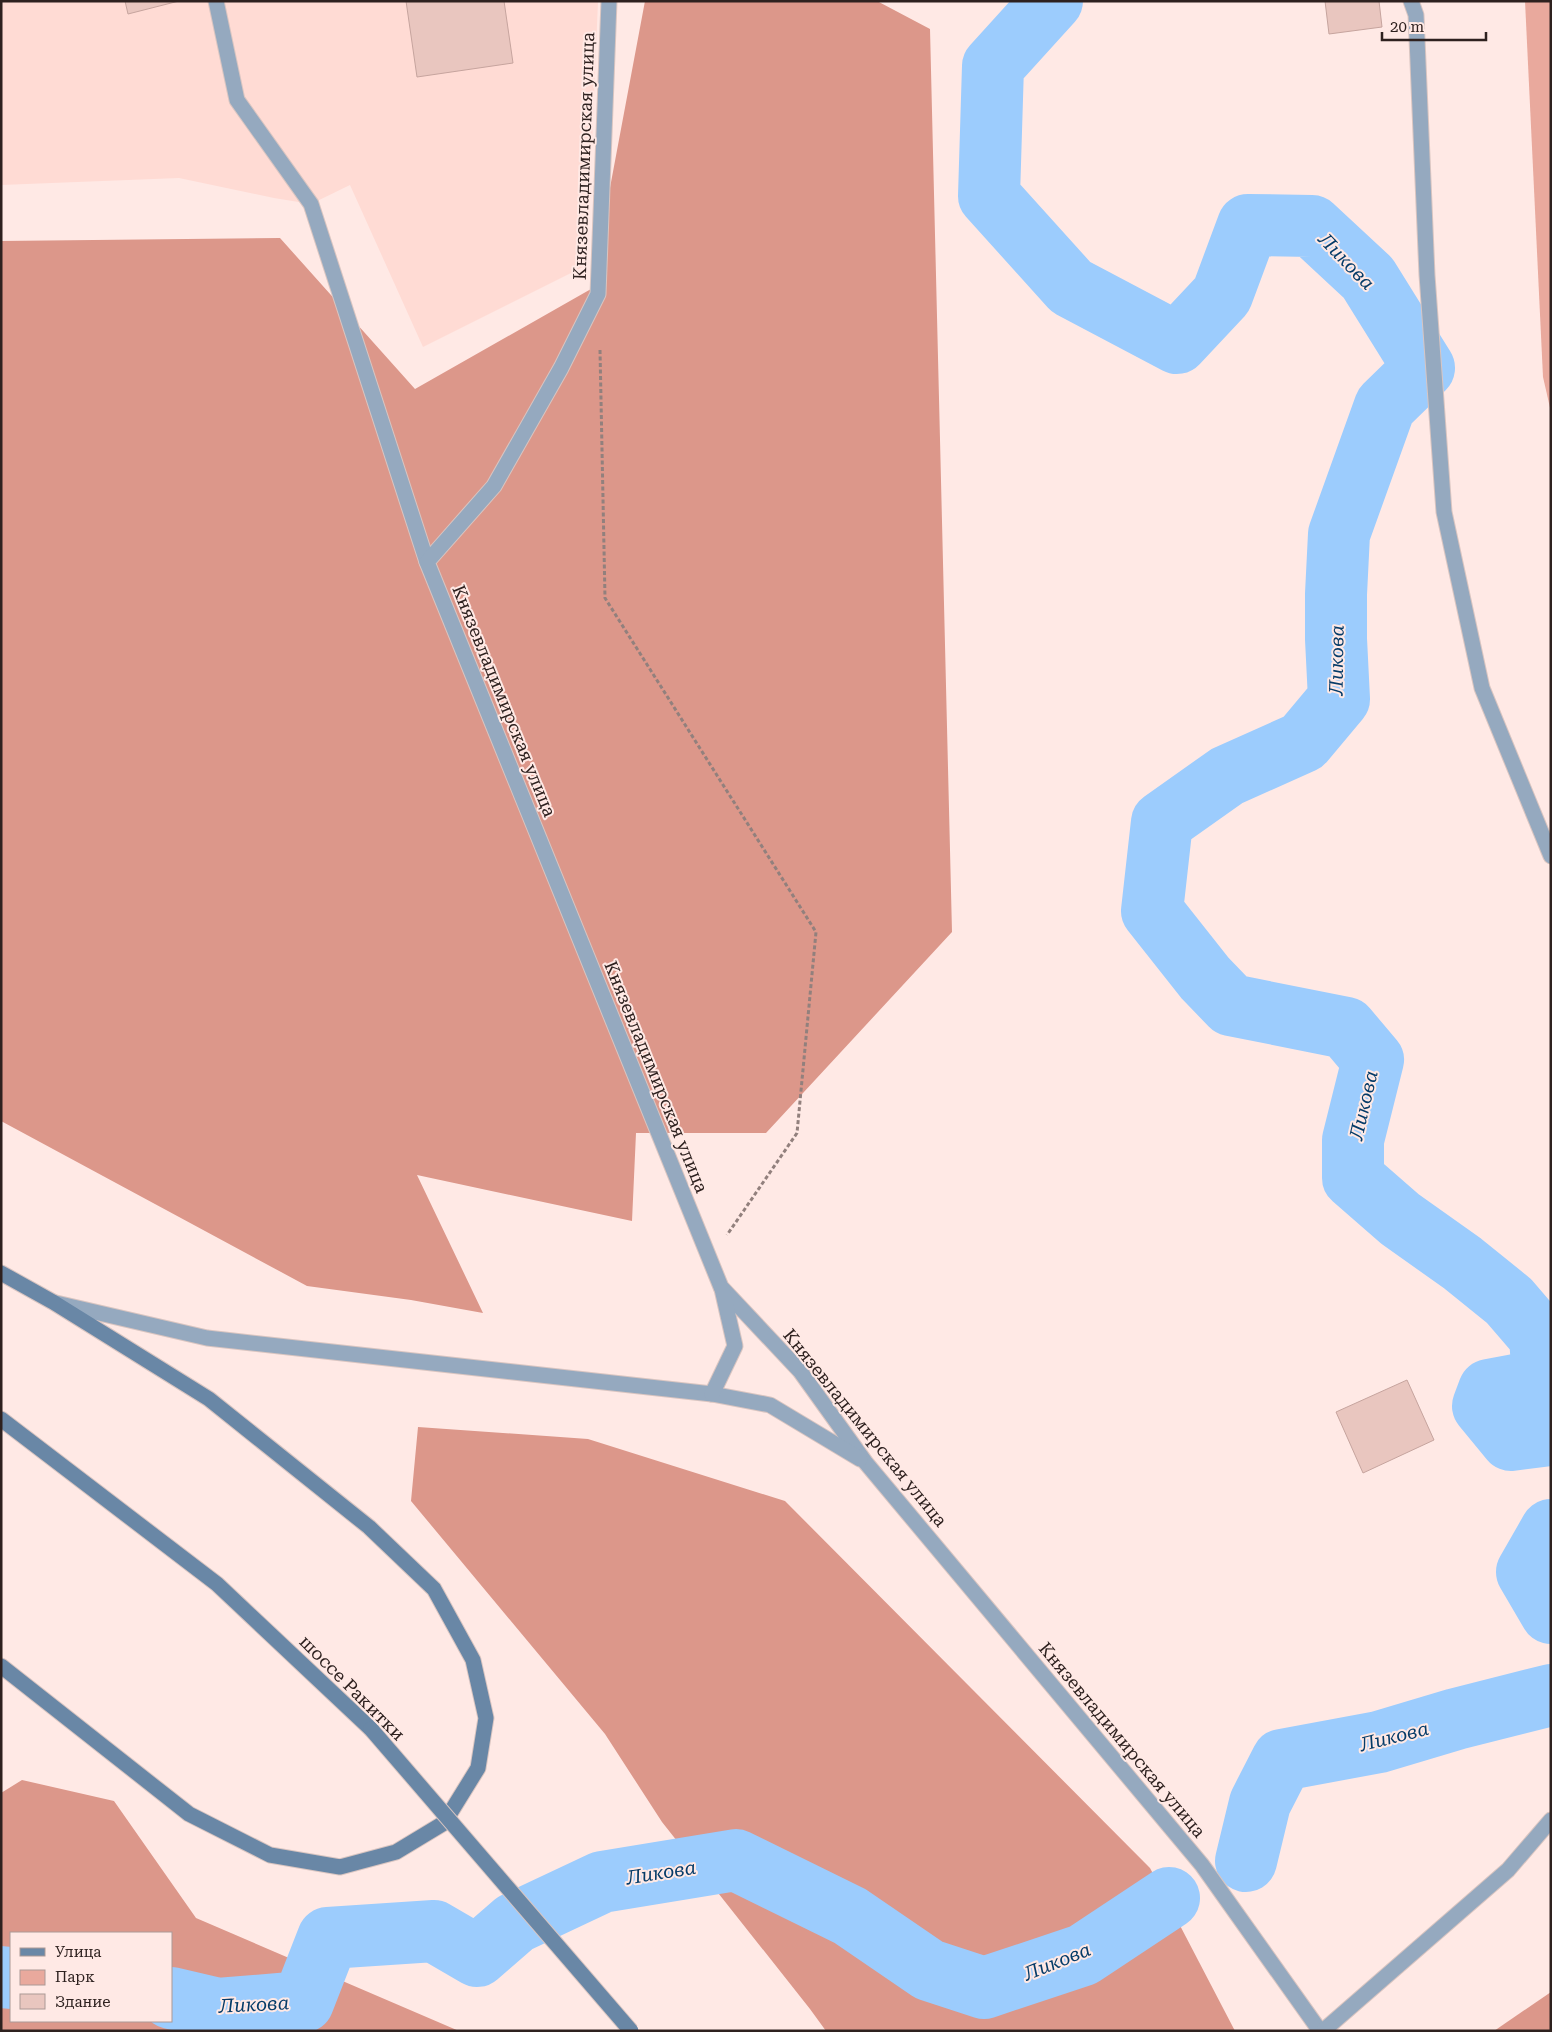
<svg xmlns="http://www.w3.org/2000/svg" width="1552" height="2032" font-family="'Roboto Serif',serif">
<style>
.built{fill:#ffdbd4}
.green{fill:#e9a99d}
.forest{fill:#dc978a;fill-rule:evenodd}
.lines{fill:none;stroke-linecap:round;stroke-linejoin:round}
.river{stroke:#9cccfd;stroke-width:62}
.building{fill:#e9c6bf;stroke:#c6a49e}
.lane-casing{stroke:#d9c5c1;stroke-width:17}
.street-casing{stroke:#d9c5c1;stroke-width:17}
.secondary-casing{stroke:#d9c5c1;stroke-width:17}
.path{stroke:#92807d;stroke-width:3;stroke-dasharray:4 2.5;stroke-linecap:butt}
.lane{stroke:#95a9bf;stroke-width:15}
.street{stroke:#95a9bf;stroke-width:15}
.secondary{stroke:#6987a6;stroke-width:15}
.secondary-bridge-casing{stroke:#d9c5c1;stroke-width:17;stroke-linecap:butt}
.secondary-bridge{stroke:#6987a6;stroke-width:15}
.labels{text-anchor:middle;stroke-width:4;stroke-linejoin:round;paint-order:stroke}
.street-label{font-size:18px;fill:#2e211f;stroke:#ffe9e5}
.water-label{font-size:19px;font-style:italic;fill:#053b68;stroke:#ffe9e5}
</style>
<rect width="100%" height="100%" fill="#ffe9e5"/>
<!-- built -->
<polygon class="built" points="1,1 598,1 587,265 423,347 350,185 311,204 274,198 179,178 1,185"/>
<!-- green -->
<polygon class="green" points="1525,1 1551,1 1551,412 1543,377"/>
<!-- forest -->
<g class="forest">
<polygon points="645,1 877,1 930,29 952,932 766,1133 636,1133 632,1221 417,1175 483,1313 411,1300 307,1286 1,1121 1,241 280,238 415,389 591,289"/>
<polygon points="418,1427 588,1439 785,1501 1150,1868 1235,2031 826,2031 810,2009 662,1822 605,1734 411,1501"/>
<path d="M 22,1780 L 114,1801 L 196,1918 L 459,2031 L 1,2031 L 1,1793 ZM 11,1933 L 171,1933 L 171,2021 L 11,2021 Z"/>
<polygon points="1551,1992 1551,2031 1494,2031"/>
</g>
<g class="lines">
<!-- river -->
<g class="river">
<polyline points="1052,1 993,66 989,196 1071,287 1177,343 1222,295 1248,225 1312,226 1368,278 1424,368 1385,406 1339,534 1336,594 1336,639 1339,699 1303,742 1227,776 1162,822 1152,911 1205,978 1231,1005 1346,1028 1373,1060 1353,1140 1353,1178 1400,1219 1462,1263 1509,1301 1540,1337 1543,1380 1489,1390 1483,1406 1511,1440 1551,1435"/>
<polyline points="1551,1530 1527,1572 1551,1613"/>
<polyline points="1246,1861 1260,1803 1282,1760 1379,1742 1456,1719 1551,1695"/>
<polyline points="1,1977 11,1978"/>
<polyline points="171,1998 218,2009 303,2002 328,1938 434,1931 477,1956 515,1923 602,1882 736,1860 850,1916 929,1970 984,1988 1083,1955 1169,1898"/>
</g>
</g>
<!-- building -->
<g class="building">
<polygon points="125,1 179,1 128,14"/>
<polygon points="406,1 504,1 513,63 417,77"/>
<polygon points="1325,1 1379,1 1382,27 1329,34"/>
<polygon points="1407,1380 1434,1440 1363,1473 1336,1412"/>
</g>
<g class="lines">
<defs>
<polyline id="lane" points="216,1 237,100 311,204 427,562"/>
<g id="street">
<polyline points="609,1 598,294 561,368 494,486 427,562 721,1287 800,1371 866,1463 1202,1865 1320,2031"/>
<polyline points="1411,1 1416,15 1427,275 1444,512 1482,688 1551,856"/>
<polyline points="56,1303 207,1338 712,1394 770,1405 860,1459"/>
<polyline points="712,1394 735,1346 722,1289"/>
<polyline points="1323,2031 1508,1870 1551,1820"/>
</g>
<g id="secondary">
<polyline points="1,1273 53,1302 209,1399 369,1527 434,1589 473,1660 486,1718 478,1768 444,1823 396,1852 340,1867 270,1855 189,1814 1,1666"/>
<polyline points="1,1419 217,1584 371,1729"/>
</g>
</defs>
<!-- lane casing -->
<use href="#lane" class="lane-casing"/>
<!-- street casing -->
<use href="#street" class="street-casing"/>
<!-- secondary casing -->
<use href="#secondary" class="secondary-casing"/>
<!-- path -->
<polyline class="path" points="600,350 605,598 816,932 797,1133 727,1235"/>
<!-- lane -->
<use href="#lane" class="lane"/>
<!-- street -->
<use href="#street" class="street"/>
<!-- secondary -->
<use href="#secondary" class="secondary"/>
<defs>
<polyline id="secondary-bridge" points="371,1729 631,2031"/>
</defs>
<!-- secondary-bridge casing -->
<use href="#secondary-bridge" class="secondary-bridge-casing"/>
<!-- secondary-bridge -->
<use href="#secondary-bridge" class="secondary-bridge"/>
</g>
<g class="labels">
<!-- street labels -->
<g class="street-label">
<text transform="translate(584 156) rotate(-88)" y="6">Князевладимирская улица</text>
<text transform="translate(504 701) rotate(68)" y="6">Князевладимирская улица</text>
<text transform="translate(656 1077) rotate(68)" y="6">Князевладимирская улица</text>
<text transform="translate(865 1428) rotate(51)" y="6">Князевладимирская улица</text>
<text transform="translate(352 1688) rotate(45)" y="6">шоссе Ракитки</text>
<text transform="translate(1122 1740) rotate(50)" y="6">Князевладимирская улица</text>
</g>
<!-- water labels -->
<g class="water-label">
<text transform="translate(1347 261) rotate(46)" y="7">Ликова</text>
<text transform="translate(1336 660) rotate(-89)" y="7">Ликова</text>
<text transform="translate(1363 1105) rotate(-77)" y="7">Ликова</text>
<text transform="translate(1394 1736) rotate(-14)" y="7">Ликова</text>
<text transform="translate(661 1872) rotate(-9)" y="7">Ликова</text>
<text transform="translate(1057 1961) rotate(-22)" y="7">Ликова</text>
<text transform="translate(254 2004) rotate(-3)" y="7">Ликова</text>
</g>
</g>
<!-- border -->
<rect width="1552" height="2032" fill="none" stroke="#2e211f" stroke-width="5"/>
<!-- legend -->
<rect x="10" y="1932" width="162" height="90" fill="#ffe9e5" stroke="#ab9996"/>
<rect x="20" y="1948" width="25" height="8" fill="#6987a6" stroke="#ab9996"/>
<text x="55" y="1957" font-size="15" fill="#2e211f">Улица</text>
<rect x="20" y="1970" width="25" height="15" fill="#e9a99d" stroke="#ab9996"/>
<text x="55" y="1982" font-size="15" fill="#2e211f">Парк</text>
<rect x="20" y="1994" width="25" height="15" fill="#e9c6bf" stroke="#ab9996"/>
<text x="55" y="2007" font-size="15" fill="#2e211f">Здание</text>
<!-- scale -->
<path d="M1382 32v8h104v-8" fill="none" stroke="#2e211f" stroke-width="2.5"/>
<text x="1390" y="32" font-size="15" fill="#2e211f" stroke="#ffe9e5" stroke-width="4" paint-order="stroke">20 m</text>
</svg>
